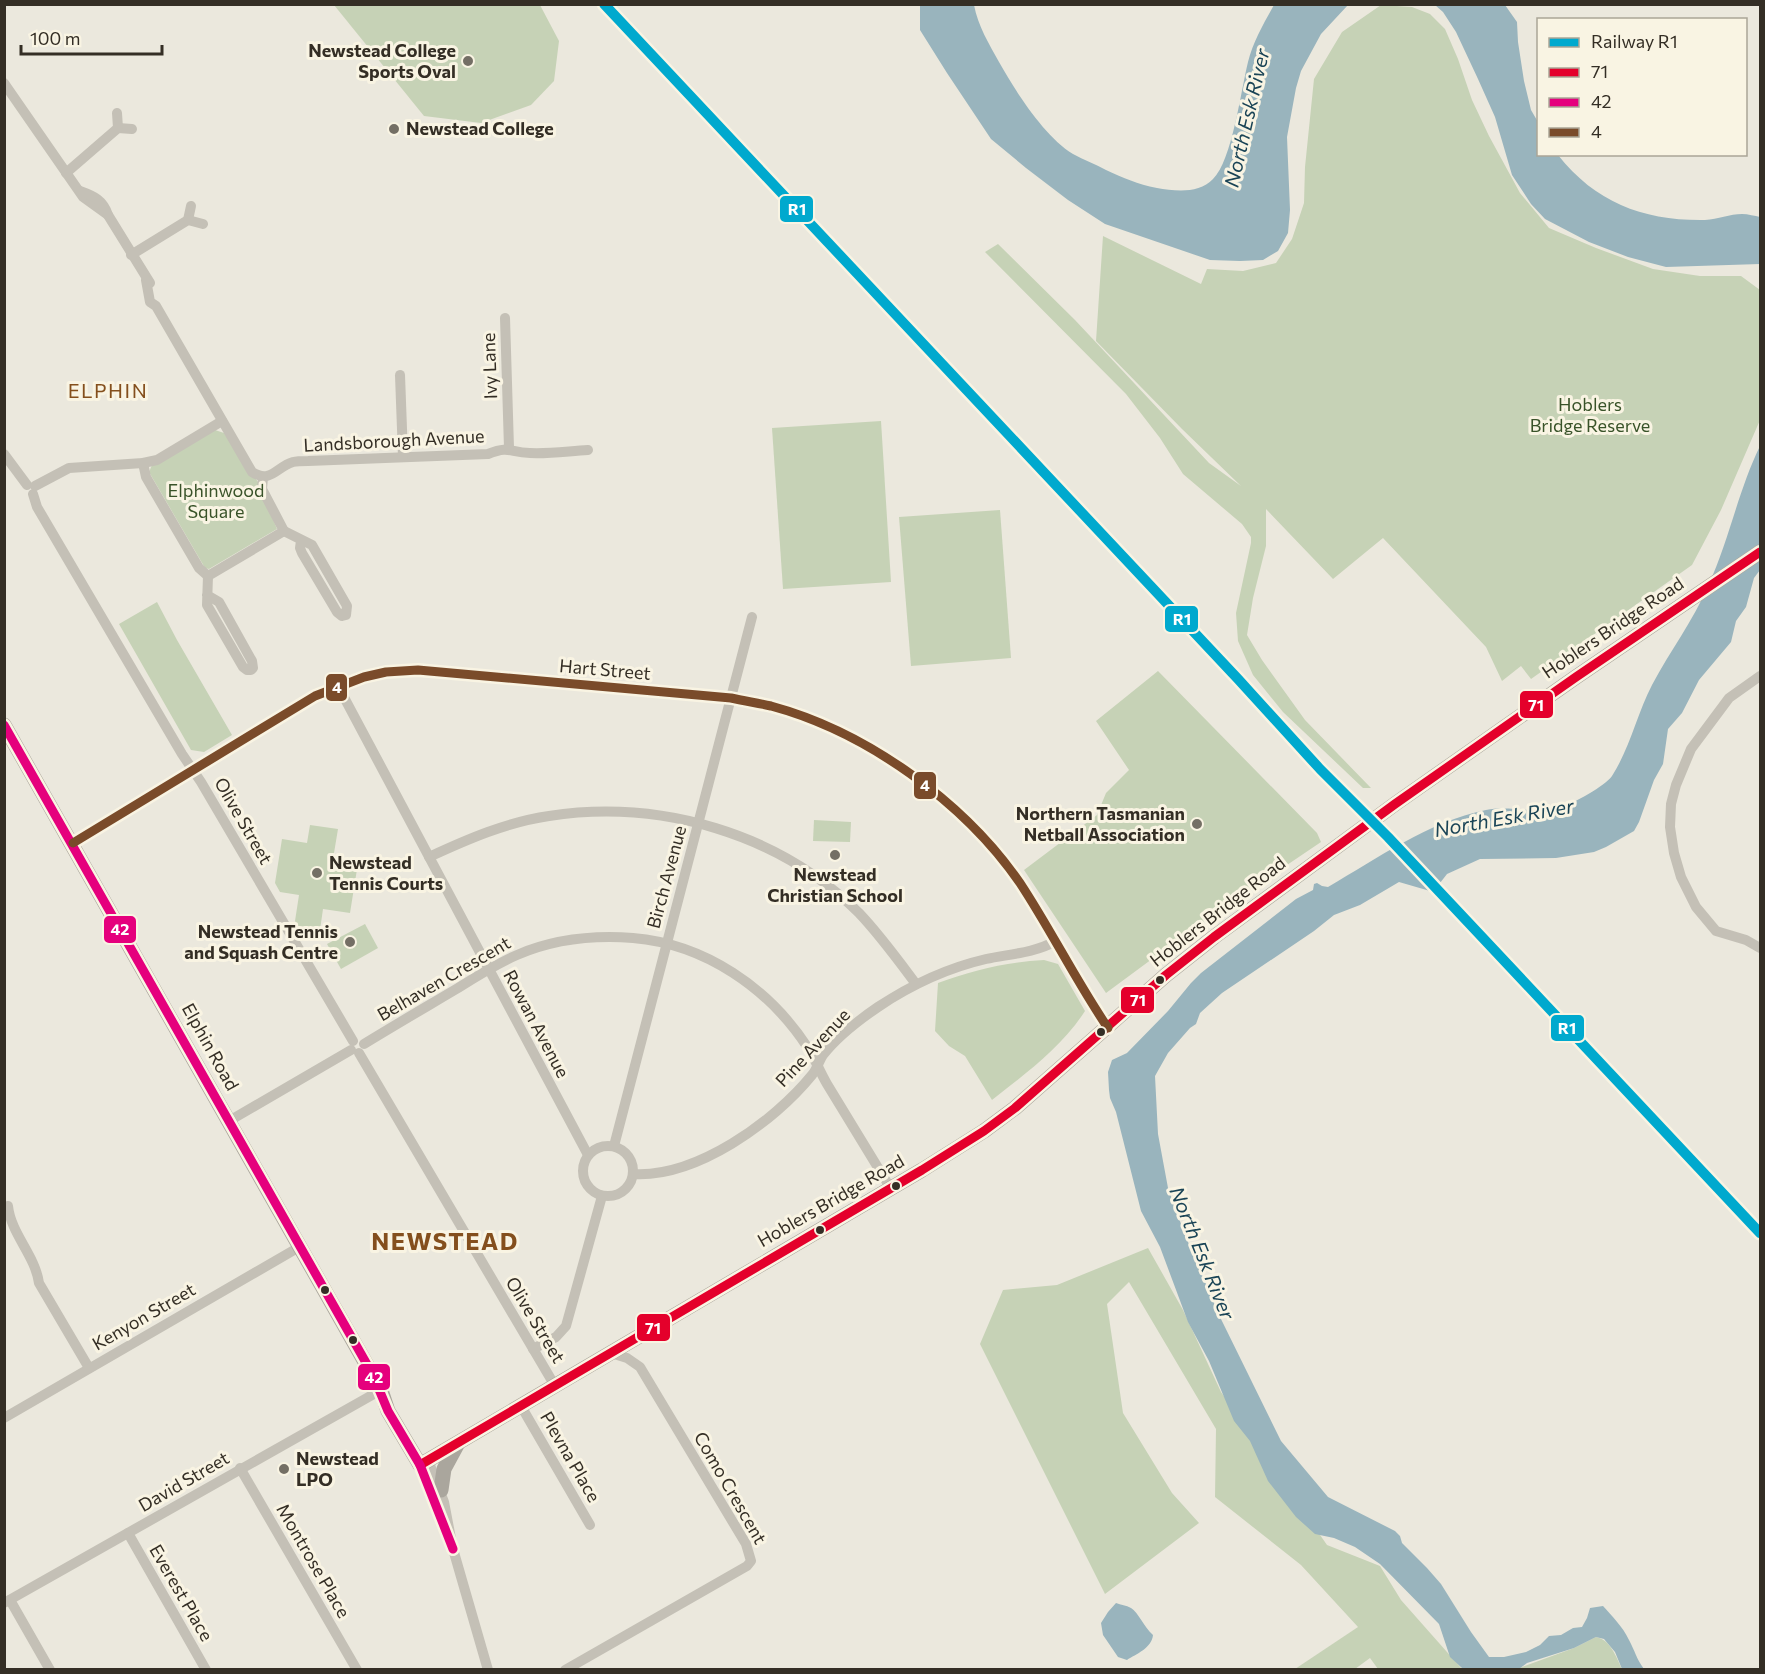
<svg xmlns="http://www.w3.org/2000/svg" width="1765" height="1674" font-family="Commissioner,sans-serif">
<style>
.green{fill:#c6d2b6}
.water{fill:#99b4bd}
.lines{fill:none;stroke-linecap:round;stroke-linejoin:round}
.minor{stroke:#c4c0b6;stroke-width:10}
.highway{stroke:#aaa69d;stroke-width:15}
.bus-1-casing{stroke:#f9f4e3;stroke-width:14}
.bus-2-casing{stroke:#f9f4e3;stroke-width:14}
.bus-3-casing{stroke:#f9f4e3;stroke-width:14}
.bus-1{stroke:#e4002b;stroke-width:9}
.bus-2{stroke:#e5007d;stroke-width:9}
.bus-3{stroke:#7a4b2a;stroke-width:9}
.rail-1-casing{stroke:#f9f4e3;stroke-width:15}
.rail-1{stroke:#00a9ce;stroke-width:10}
.poi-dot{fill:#746f65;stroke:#f9f4e3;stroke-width:2}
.bus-dot{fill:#342e25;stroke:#f9f4e3;stroke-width:2}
.labels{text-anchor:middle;stroke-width:6;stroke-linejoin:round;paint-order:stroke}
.poi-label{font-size:18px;font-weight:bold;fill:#342e25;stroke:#f9f4e3;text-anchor:end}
.street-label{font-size:18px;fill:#342e25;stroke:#f9f4e3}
.park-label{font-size:18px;fill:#395329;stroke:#f9f4e3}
.water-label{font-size:20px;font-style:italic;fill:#1a4456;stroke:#f9f4e3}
.neighbourhood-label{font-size:20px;letter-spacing:1.5px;fill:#844f1d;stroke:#f9f4e3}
.district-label{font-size:24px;font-weight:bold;letter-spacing:1.5px;fill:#844f1d;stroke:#f9f4e3}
.line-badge{stroke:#f9f4e3;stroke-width:2}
.badge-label{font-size:16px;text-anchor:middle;font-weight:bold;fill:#fff}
</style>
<rect width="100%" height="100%" fill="#ebe8dd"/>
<!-- green -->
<g class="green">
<polygon points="334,5 540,5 559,41 554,81 531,105 481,123 424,116"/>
<polygon points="1381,5 1412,7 1430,14 1445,29 1458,59 1472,100 1489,136 1520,193 1549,228 1596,248 1653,269 1700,276 1741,276 1760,290 1760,420 1721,510 1692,565 1531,679 1521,666 1502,681 1486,647 1383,538 1333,579 1266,509 1266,546 1253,598 1247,635 1262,660 1305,720 1371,788 1363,788 1283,712 1253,675 1238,641 1236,613 1251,543 1251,537 1242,524 1183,474 1160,438 1126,394 985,252 998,244 1075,320 1209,463 1241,486 1182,429 1096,341 1103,236 1201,284 1207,269 1243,271 1276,263 1292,239 1304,203 1305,167 1314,79 1342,32"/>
<polygon points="881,421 891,582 783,589 772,428"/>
<polygon points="215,430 224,433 258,482 277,529 209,569 205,568 149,472 152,465"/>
<polygon points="1000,510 1011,658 911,666 899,517"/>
<polygon points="157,602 177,640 232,735 204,752 191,750 119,624"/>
<polygon points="1158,671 1317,833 1321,842 1194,928 1106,993 1024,870 1097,815 1106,793 1129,770 1096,721"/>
<polygon points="814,820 851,822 850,842 813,841"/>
<polygon points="310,825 338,829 333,859 358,863 350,913 323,909 320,930 298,926 295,921 299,895 280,892 275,883 282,839 307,843"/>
<polygon points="365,924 378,948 341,969 327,944"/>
<path d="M 1044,960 L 1058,964 L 1085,1011 C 1062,1047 1025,1074 992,1100 L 965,1056 L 949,1046 L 935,1031 L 938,983 C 973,970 1007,962 1044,960 Z"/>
<polygon points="1148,1248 1183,1310 1221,1392 1327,1545 1380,1566 1401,1600 1462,1669 1378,1669 1370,1658 1355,1669 1295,1669 1358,1627 1301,1565 1215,1497 1216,1429 1129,1282 1107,1304 1123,1413 1172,1493 1199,1523 1105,1594 980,1344 1003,1290 1057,1285"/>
<path d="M 1596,1637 C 1611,1640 1616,1657 1622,1669 L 1514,1670 L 1574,1648 Z"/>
</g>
<!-- water -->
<g class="water">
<path d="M 920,5 L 974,5 C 978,26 989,44 999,62 C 1016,92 1044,136 1073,154 C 1084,160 1095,164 1106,170 C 1124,178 1137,184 1157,188 C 1175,191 1199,194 1213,179 C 1232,161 1241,90 1248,62 C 1253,42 1264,23 1274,5 L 1348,5 L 1321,34 L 1301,71 L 1296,88 L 1287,137 L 1290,210 L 1288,233 L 1278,251 L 1263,260 L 1240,261 L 1210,260 L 1105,224 L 1068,200 L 1026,168 L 991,139 L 947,73 L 920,30 Z"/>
<path d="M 1435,5 L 1505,5 L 1517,22 L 1518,42 L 1524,81 L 1531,110 L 1538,122 L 1538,154 L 1558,155 C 1596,203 1644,221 1705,220 C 1718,219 1730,214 1742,214 C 1748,214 1755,216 1760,217 L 1760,264 L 1666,267 L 1628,257 L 1589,242 L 1545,219 L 1531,204 L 1512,175 L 1495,117 L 1478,79 L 1456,32 L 1443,12 Z"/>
<path d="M 1760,446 L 1760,570 L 1754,578 L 1746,607 L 1736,621 L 1731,642 L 1699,680 L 1682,713 L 1668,729 L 1663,764 L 1654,780 L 1639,822 L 1634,831 L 1606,847 L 1594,852 L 1556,858 L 1480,859 L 1447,874 L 1440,883 L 1430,891 L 1399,882 L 1360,905 L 1334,915 L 1314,931 L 1222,993 L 1200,1013 L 1196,1024 L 1190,1028 L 1168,1053 L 1155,1076 L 1158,1134 L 1168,1188 L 1185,1235 L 1220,1317 L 1281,1441 L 1328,1497 L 1395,1531 L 1400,1536 L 1402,1543 L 1427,1568 L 1441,1584 L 1471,1632 L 1489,1657 L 1504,1657 L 1526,1652 L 1540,1645 L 1549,1636 L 1561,1635 L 1573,1628 L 1582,1627 L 1587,1618 L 1590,1608 L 1603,1606 C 1612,1616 1623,1627 1629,1640 C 1635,1651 1636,1658 1644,1669 L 1622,1669 L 1615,1652 L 1604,1639 L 1596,1637 L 1574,1648 L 1527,1663 L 1519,1669 L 1463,1669 L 1450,1657 L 1439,1624 L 1380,1564 L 1355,1547 L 1334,1538 L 1315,1534 L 1296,1517 L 1268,1481 L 1250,1441 L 1234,1421 L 1209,1361 L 1188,1322 L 1160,1247 L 1141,1211 L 1116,1112 L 1110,1098 L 1109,1090 L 1108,1072 L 1112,1060 L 1127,1053 L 1168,1011 L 1191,983 L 1201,973 L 1296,899 L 1313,890 L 1314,884 L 1317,883 L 1322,886 L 1328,887 C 1378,858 1428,822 1486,810 C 1511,805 1538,815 1562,807 C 1574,803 1605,786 1612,776 C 1630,748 1637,714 1652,685 C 1670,651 1693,621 1708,586 C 1729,541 1738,491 1760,446 Z"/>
<path d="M 1116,1603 C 1121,1605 1126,1605 1131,1608 C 1138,1612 1144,1627 1153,1635 C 1152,1648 1136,1654 1127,1660 L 1118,1657 L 1103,1635 L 1101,1623 L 1108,1612 Z"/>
</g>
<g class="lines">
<!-- minor -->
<g class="minor">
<polyline points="4,83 83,197 108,215"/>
<polyline points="118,128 132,129"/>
<polyline points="66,173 118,128 117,113"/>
<path d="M 80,191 C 94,196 103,200 108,215 L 150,283"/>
<polyline points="188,220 191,206"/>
<polyline points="131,255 188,220 203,224"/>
<path d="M 146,280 L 150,302 L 156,306 L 252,472 C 271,484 276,467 293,462 C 297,461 303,461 308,461 L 488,454 C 511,445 509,453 530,453 C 549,454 569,451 588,450"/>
<polyline points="505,318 509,448"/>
<polyline points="400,375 403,456"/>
<polyline points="4,454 27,485"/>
<polyline points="143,463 146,477 199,568 208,576 284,531 262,489 263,477"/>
<polyline points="35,486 69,468 143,463 157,460 222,421"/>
<polyline points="33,494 37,507 182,754 201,782 353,1041"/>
<polyline points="284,531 312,545 347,606 346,615 342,616 337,612 302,553 300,548 301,541"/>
<polyline points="207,595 219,602 252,661 253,668 251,670 247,670 243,667 207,605 208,576"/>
<polyline points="1760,676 1729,698 1691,749 1676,785 1671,804 1670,827 1674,853 1681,877 1696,907 1716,931 1746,940 1760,948"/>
<polyline points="338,686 588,1155"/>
<path d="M 73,843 L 315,696 L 364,677 L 386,672 L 418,670 L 731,698 C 744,701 758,703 771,706 C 867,732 964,802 1020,883 C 1051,930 1076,981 1108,1028"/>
<path d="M 429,857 C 468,839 507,822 549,816 C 660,799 779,833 859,913 C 880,935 898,960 916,984"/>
<path d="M 364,1044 C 395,1025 426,1007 458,988 C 477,976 496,964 517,955 C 554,939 593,935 633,938 C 705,944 769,988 808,1048 C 815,1059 820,1072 827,1084 C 848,1119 870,1154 891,1189"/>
<polyline points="359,1053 555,1386"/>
<polyline points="229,1121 351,1050"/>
<circle cx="608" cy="1171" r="25"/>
<polyline points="614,1146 752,617"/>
<path d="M 633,1174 C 696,1178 774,1122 812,1075 C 817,1069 819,1061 823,1055 C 837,1037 859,1020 878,1007 C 911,985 947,968 986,959 C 1010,954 1034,953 1056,941"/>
<path d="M 8,1206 C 11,1234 35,1255 39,1283 L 89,1368"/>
<polyline points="533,1349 556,1337 566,1326 602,1196"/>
<polyline points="521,1406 590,1525"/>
<polyline points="4,1418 301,1246"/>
<polyline points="428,1460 444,1502 453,1549 488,1670"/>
<polyline points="420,1465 445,1529"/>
<polyline points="240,1468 357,1670"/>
<polyline points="128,1533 206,1670"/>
<polyline points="10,1600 50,1670"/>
<polyline points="4,1603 381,1390"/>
<polyline points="565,1670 747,1566 751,1561 746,1544 640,1367 627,1358 611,1353"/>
</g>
<!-- highway -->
<g class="highway">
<polyline points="4,725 381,1390 388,1411 420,1465 922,1170 984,1131 1015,1108 1166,975 1214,937 1395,804 1576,677 1760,552"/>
<polyline points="441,1490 444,1469 457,1445"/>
</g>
<defs>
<polyline id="bus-1" points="420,1465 922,1170 984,1131 1015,1108 1166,975 1214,937 1395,804 1576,677 1760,552"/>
<polyline id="bus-2" points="4,725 373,1375 388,1411 420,1465 453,1549"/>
<path id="bus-3" d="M 73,843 L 315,696 L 364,677 L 386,672 L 418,670 L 731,698 C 744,701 758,703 771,706 C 867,732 964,802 1020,883 C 1051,930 1076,981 1108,1028"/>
</defs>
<!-- bus-1 casing -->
<use href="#bus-1" class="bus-1-casing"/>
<!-- bus-2 casing -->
<use href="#bus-2" class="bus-2-casing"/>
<!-- bus-3 casing -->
<use href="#bus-3" class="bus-3-casing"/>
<!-- bus-1 -->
<use href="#bus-1" class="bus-1"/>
<!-- bus-2 -->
<use href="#bus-2" class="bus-2"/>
<!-- bus-3 -->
<use href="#bus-3" class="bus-3"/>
<defs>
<polyline id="rail-1" points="604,4 1238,679 1320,769 1388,837 1760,1233"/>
</defs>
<!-- rail-1 casing -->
<use href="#rail-1" class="rail-1-casing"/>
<!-- rail-1 -->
<use href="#rail-1" class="rail-1"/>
</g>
<!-- markers -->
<g class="poi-dot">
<circle cx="468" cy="61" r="6"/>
<circle cx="394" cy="129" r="6"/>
<circle cx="1197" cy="824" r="6"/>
<circle cx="835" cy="855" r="6"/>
<circle cx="317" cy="873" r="6"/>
<circle cx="350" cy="942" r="6"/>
<circle cx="284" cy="1469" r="6"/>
</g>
<g class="bus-dot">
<circle cx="1160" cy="980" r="5"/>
<circle cx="1101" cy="1032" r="5"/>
<circle cx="896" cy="1186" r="5"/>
<circle cx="820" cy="1230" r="5"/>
<circle cx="325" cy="1290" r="5"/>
<circle cx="353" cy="1340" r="5"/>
</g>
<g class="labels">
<!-- poi labels -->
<g class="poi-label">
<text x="456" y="57">Newstead College<tspan x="456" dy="21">Sports Oval</tspan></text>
<text x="406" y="135" text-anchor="start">Newstead College</text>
<text x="1185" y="820">Northern Tasmanian<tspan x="1185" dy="21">Netball Association</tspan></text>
<text x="329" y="869" text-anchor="start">Newstead<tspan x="329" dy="21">Tennis Courts</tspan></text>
<text x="835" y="881" text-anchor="middle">Newstead<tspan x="835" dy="21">Christian School</tspan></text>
<text x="338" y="938">Newstead Tennis<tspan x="338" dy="21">and Squash Centre</tspan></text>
<text x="296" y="1465" text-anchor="start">Newstead<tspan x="296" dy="21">LPO</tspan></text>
</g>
<!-- street labels -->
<g class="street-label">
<text transform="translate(490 366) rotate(-92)" y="6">Ivy Lane</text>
<text transform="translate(394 441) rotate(-3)" y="6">Landsborough Avenue</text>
<text transform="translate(1613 628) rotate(-34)" y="6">Hoblers Bridge Road</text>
<text transform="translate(605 670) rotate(5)" y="6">Hart Street</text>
<text transform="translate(243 821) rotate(60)" y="6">Olive Street</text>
<text transform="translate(667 877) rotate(-75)" y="6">Birch Avenue</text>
<text transform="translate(1218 912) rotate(-38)" y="6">Hoblers Bridge Road</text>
<text transform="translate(444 979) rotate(-30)" y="6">Belhaven Crescent</text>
<text transform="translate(536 1024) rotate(62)" y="6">Rowan Avenue</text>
<text transform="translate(210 1047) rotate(61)" y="6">Elphin Road</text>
<text transform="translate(813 1048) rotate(-47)" y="6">Pine Avenue</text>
<text transform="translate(831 1201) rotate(-30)" y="6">Hoblers Bridge Road</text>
<text transform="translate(144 1317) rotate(-30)" y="6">Kenyon Street</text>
<text transform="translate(535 1320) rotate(59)" y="6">Olive Street</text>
<text transform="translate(570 1457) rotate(60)" y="6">Plevna Place</text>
<text transform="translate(184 1482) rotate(-30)" y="6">David Street</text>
<text transform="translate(730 1488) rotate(60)" y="6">Como Crescent</text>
<text transform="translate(313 1561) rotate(60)" y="6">Montrose Place</text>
<text transform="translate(181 1593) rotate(60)" y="6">Everest Place</text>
</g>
<!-- park labels -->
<g class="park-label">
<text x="1590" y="411">Hoblers<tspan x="1590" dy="21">Bridge Reserve</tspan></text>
<text x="216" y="497">Elphinwood<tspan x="216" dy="21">Square</tspan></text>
</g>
<!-- water labels -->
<g class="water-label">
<text transform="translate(1247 118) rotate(-77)" y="7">North Esk River</text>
<text transform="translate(1504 818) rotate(-10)" y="7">North Esk River</text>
<text transform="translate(1202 1253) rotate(68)" y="7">North Esk River</text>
</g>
<!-- neighbourhood labels -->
<g class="neighbourhood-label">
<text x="108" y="398">ELPHIN</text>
</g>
<!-- district labels -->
<g class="district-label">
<text x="445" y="1250">NEWSTEAD</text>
</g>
</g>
<g class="line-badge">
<rect x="779" y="195" width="35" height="28" rx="6" fill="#00a9ce"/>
<rect x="1164" y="605" width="35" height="28" rx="6" fill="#00a9ce"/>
<rect x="325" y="673" width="23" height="29" rx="6" fill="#7a4b2a"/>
<rect x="1519" y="690" width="35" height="29" rx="6" fill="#e4002b"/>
<rect x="913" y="771" width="24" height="29" rx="6" fill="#7a4b2a"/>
<rect x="103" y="915" width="34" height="29" rx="6" fill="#e5007d"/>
<rect x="1120" y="986" width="35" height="28" rx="6" fill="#e4002b"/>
<rect x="1550" y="1014" width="35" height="28" rx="6" fill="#00a9ce"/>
<rect x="636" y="1313" width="35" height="29" rx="6" fill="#e4002b"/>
<rect x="357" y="1363" width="34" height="28" rx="6" fill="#e5007d"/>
</g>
<g class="badge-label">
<text x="797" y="215">R1</text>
<text x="1182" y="625">R1</text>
<text x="337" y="693">4</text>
<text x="1536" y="711">71</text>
<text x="925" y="791">4</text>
<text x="120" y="935">42</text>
<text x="1138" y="1006">71</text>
<text x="1567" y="1034">R1</text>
<text x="653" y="1334">71</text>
<text x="374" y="1383">42</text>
</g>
<!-- border -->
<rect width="1765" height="1674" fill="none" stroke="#342e25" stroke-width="12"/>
<!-- legend -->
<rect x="1537" y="18" width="210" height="138" fill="#f9f4e3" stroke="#aaa597" stroke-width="1.5"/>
<rect x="1549" y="38" width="30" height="9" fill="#00a9ce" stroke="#aaa597" stroke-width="1.5"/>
<text x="1591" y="48" font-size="18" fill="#342e25">Railway R1</text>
<rect x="1549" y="68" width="30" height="9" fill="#e4002b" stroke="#aaa597" stroke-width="1.5"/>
<text x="1591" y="78" font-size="18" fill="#342e25">71</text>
<rect x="1549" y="98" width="30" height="9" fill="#e5007d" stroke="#aaa597" stroke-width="1.5"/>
<text x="1591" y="108" font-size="18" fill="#342e25">42</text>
<rect x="1549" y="128" width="30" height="9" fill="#7a4b2a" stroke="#aaa597" stroke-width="1.5"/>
<text x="1591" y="138" font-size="18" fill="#342e25">4</text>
<!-- scale -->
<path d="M21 45v9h141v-9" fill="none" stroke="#342e25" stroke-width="3"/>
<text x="30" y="45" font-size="18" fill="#342e25" stroke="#f9f4e3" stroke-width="4.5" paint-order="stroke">100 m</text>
</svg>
